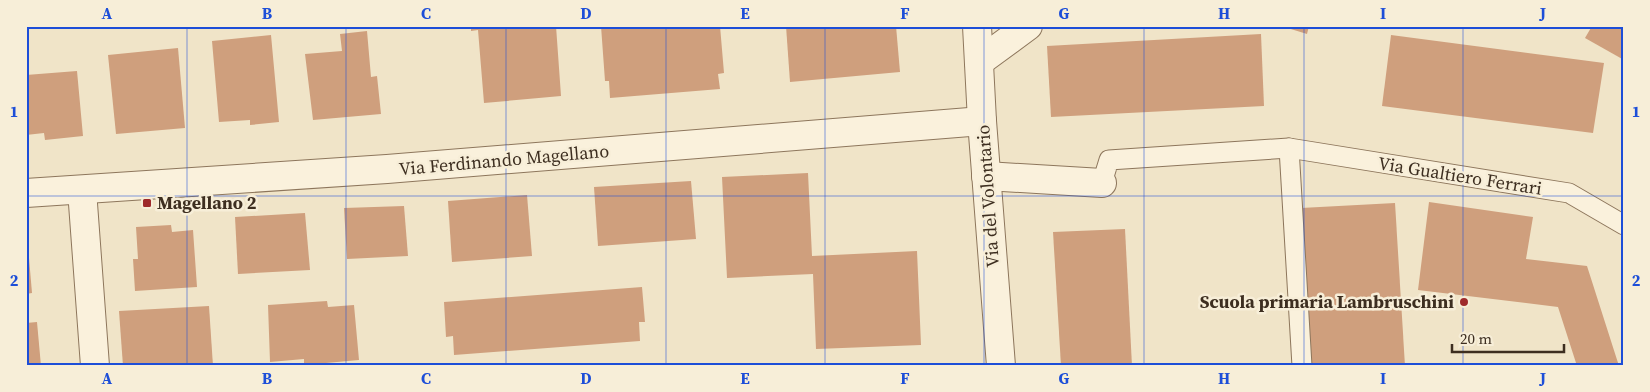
<svg xmlns="http://www.w3.org/2000/svg" width="1650" height="392" font-family="'Source Serif 4',serif">
<style>
.building{fill:#cf9f7d}
.lines{fill:none;stroke-linecap:round;stroke-linejoin:round}
.lane-casing{stroke:#8d765c;stroke-width:21}
.street-casing{stroke:#8d765c;stroke-width:30}
.lane{stroke:#faf1dc;stroke-width:19}
.street{stroke:#faf1dc;stroke-width:28}
.grid{fill:none;stroke:#1d4ed8;stroke-width:1;stroke-opacity:0.55}
.poi-dot{fill:#9e2a2b;stroke:#f7eed8;stroke-width:2}
.labels{text-anchor:middle;stroke-width:5;stroke-linejoin:round;paint-order:stroke}
.street-label{font-size:18px;fill:#3d2e20;stroke:#f7eed8}
.poi-label{font-size:18px;font-weight:bold;fill:#3d2e20;stroke:#f7eed8;text-anchor:start}
.neatline{fill:none;stroke:#1d4ed8;stroke-width:2}
.grid-label{font-size:16px;text-anchor:middle;font-weight:bold;fill:#1d4ed8}
</style>
<rect width="100%" height="100%" fill="#f0e4c8"/>
<!-- building -->
<g class="building">
<polygon points="471,26 556,26 561,96 484,103 478,30 471,31"/>
<polygon points="601,26 720,26 724,73 718,74 720,89 610,98 609,81 605,81"/>
<polygon points="786,26 896,26 900,72 790,82"/>
<polygon points="1281,26 1309,26 1307,34"/>
<polygon points="1592,26 1624,26 1624,60 1585,38"/>
<polygon points="367,31 371,77 377,76 381,114 313,120 305,54 342,51 340,34"/>
<polygon points="1261,34 1264,106 1051,117 1047,46"/>
<polygon points="271,35 279,122 250,125 250,120 219,122 212,41"/>
<polygon points="1391,35 1604,63 1593,133 1382,106"/>
<polygon points="178,48 185,128 116,134 108,55"/>
<polygon points="77,71 83,136 45,140 44,133 26,135 26,75"/>
<polygon points="808,173 812,256 917,251 921,345 816,349 813,274 727,278 722,177"/>
<polygon points="691,181 696,239 598,246 594,187"/>
<polygon points="527,195 532,256 452,262 448,201"/>
<polygon points="1429,202 1533,217 1526,259 1587,266 1619,366 1577,366 1558,307 1418,290"/>
<polygon points="1395,203 1405,366 1311,366 1301,208"/>
<polygon points="404,206 408,256 347,259 344,208"/>
<polygon points="305,213 310,270 238,274 235,217"/>
<polygon points="171,225 172,232 193,230 197,287 135,291 133,259 138,259 136,227"/>
<polygon points="1125,229 1132,366 1061,366 1053,232"/>
<polygon points="26,258 29,258 32,293 26,294"/>
<polygon points="642,287 645,322 639,322 640,341 454,355 453,336 446,337 444,302"/>
<polygon points="327,301 328,307 354,305 359,360 304,365 304,359 270,362 268,305"/>
<polygon points="209,306 213,366 123,366 119,311"/>
<polygon points="37,322 41,366 26,366 26,323"/>
</g>
<g class="lines">
<defs>
<g id="lane">
<polyline points="1289,148 1302,366"/>
<polyline points="1102,183 1109,160 1289,148 1569,193 1624,225"/>
</g>
<g id="street">
<polyline points="977,26 982,121 1001,366"/>
<polyline points="979,62 1028,26"/>
<polyline points="986,176 1102,183"/>
<polyline points="82,190 95,366"/>
<polyline points="26,193 387,169 982,121"/>
</g>
</defs>
<!-- lane casing -->
<use href="#lane" class="lane-casing"/>
<!-- street casing -->
<use href="#street" class="street-casing"/>
<!-- lane -->
<use href="#lane" class="lane"/>
<!-- street -->
<use href="#street" class="street"/>
</g>
<!-- grid -->
<path class="grid" d="M 187,26 L 187,366M 346,26 L 346,366M 506,26 L 506,366M 666,26 L 666,366M 825,26 L 825,366M 984,26 L 984,366M 1144,26 L 1144,366M 1304,26 L 1304,366M 1463,26 L 1463,366M 26,196 L 1624,196"/>
<!-- markers -->
<g class="poi-dot">
<rect x="142" y="198" width="10" height="10" rx="2.5"/>
<circle cx="1464" cy="302" r="5"/>
</g>
<g class="labels">
<!-- street labels -->
<g class="street-label">
<text transform="translate(504 160) rotate(-5)" y="6">Via Ferdinando Magellano</text>
<text transform="translate(1460 176) rotate(9)" y="6">Via Gualtiero Ferrari</text>
<text transform="translate(988 196) rotate(-94)" y="6">Via del Volontario</text>
</g>
<!-- poi labels -->
<g class="poi-label">
<text x="157" y="209">Magellano 2</text>
<text x="1454" y="308" text-anchor="end">Scuola primaria Lambruschini</text>
</g>
</g>
<!-- border -->
<rect width="1650" height="392" fill="none" stroke="#f7eed8" stroke-width="55"/>
<!-- scale -->
<path d="M1452 344v8h112v-8" fill="none" stroke="#3d2e20" stroke-width="2.5"/>
<text x="1460" y="344" font-size="15" fill="#3d2e20" stroke="#f7eed8" stroke-width="4" paint-order="stroke">20 m</text>
<rect x="28" y="28" width="1594" height="336" class="neatline"/>
<g class="grid-label">
<text x="107" y="19">A</text>
<text x="267" y="19">B</text>
<text x="426" y="19">C</text>
<text x="586" y="19">D</text>
<text x="745" y="19">E</text>
<text x="905" y="19">F</text>
<text x="1064" y="19">G</text>
<text x="1224" y="19">H</text>
<text x="1383" y="19">I</text>
<text x="1543" y="19">J</text>
<text x="14" y="117">1</text>
<text x="1636" y="117">1</text>
<text x="14" y="286">2</text>
<text x="1636" y="286">2</text>
<text x="107" y="384">A</text>
<text x="267" y="384">B</text>
<text x="426" y="384">C</text>
<text x="586" y="384">D</text>
<text x="745" y="384">E</text>
<text x="905" y="384">F</text>
<text x="1064" y="384">G</text>
<text x="1224" y="384">H</text>
<text x="1383" y="384">I</text>
<text x="1543" y="384">J</text>
</g>
</svg>
